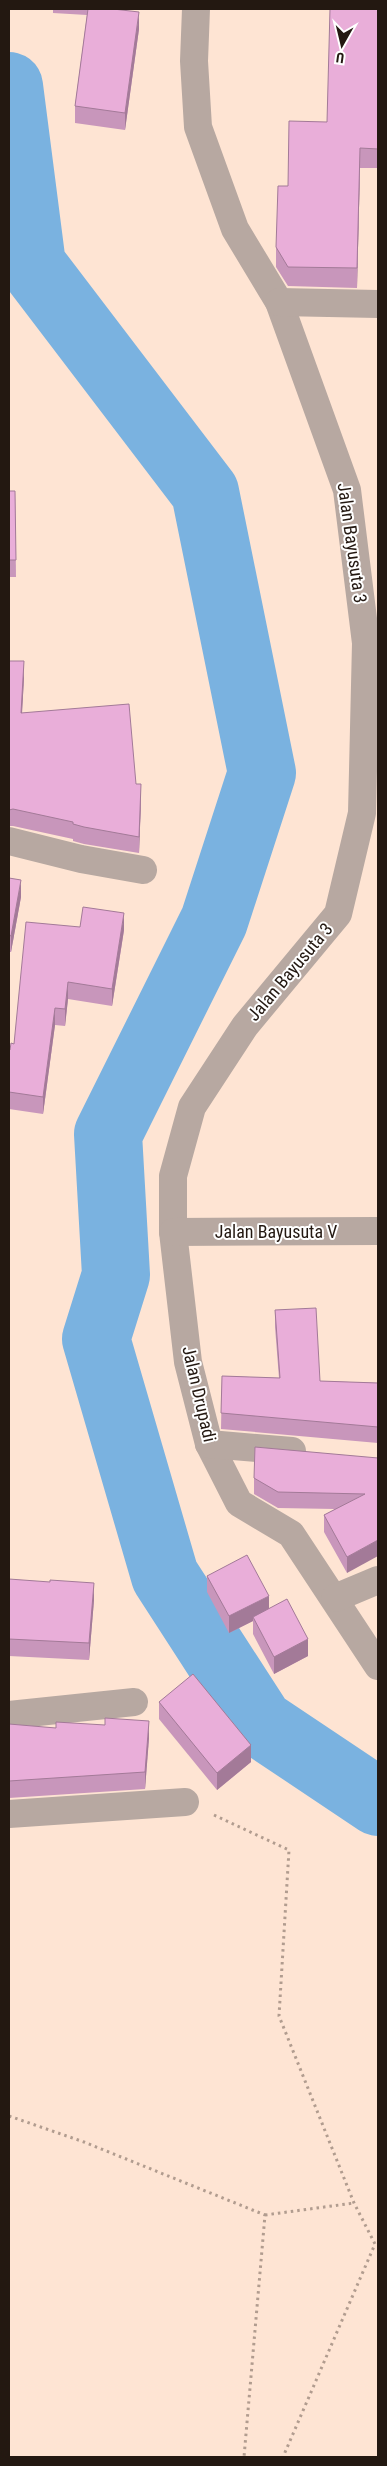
<svg xmlns="http://www.w3.org/2000/svg" width="387" height="2466" font-family="'Roboto Condensed',sans-serif">
<style>
.lines{fill:none;stroke-linecap:round;stroke-linejoin:round}
.river{stroke:#7ab2e0;stroke-width:68}
.path{stroke:#b19c8f;stroke-width:3;stroke-dasharray:2.5 4;stroke-linecap:butt}
.minor{stroke:#b7a8a1;stroke-width:28}
.wall{fill:#c896bb}
.shaded-wall{fill:#a37a98}
.building{fill:#e9aed9;stroke:#a37a98}
.labels{text-anchor:middle;stroke-width:4;stroke-linejoin:round;paint-order:stroke}
.street-label{font-size:18px;fill:#231811;stroke:#fff}
</style>
<rect width="100%" height="100%" fill="#fee4d3"/>
<g class="lines">
<!-- river -->
<polyline class="river" points="9,86 32,265 205,492 262,773 214,921 108,1134 116,1275 96,1339 165,1576 260,1723 378,1802"/>
<!-- path -->
<g class="path">
<polyline points="214,1815 289,1850 279,2016 354,2203 375,2244 283,2457"/>
<polyline points="9,2116 84,2142 265,2215 244,2457"/>
<polyline points="265,2215 354,2203"/>
</g>
<!-- minor -->
<g class="minor">
<polyline points="196,9 194,61 198,127 235,229 279,302 347,490 366,643 362,813 338,914 245,1026 192,1107 173,1176 173,1232 188,1362 209,1444 239,1503 291,1534 378,1666"/>
<polyline points="279,302 378,304"/>
<polyline points="9,841 81,859 143,870"/>
<polyline points="173,1232 378,1231"/>
<polyline points="209,1444 292,1451"/>
<polyline points="335,1598 378,1580"/>
<polyline points="9,1715 134,1702"/>
<polyline points="9,1814 185,1802"/>
</g>
</g>
<!-- wall -->
<g class="wall">
<polygon points="53,9 113,9 139,29 125,130 75,123 75,106 87,15 53,13"/>
<polygon points="378,9 378,168 360,168 357,288 288,286 276,267 276,247 288,186 327,122"/>
<polygon points="9,491 15,491 16,577 9,577"/>
<polygon points="9,661 24,678 22,713 136,784 141,801 139,853 84,844 73,841 73,839 13,826 9,826"/>
<polygon points="9,878 21,897 11,952 9,952"/>
<polygon points="80,927 124,930 112,1006 68,999 65,1026 55,1025 43,1114 9,1109 9,1050 10,1050 14,1044"/>
<polygon points="275,1310 320,1381 378,1383 378,1443 221,1429 222,1376 279,1378 275,1327"/>
<polygon points="377,1458 347,1573 324,1532 324,1515 335,1509 278,1508 254,1494 254,1478"/>
<polygon points="207,1576 269,1609 308,1656 274,1674 253,1634 253,1621 229,1633 207,1592"/>
<polygon points="9,1579 94,1600 89,1660 9,1656"/>
<polygon points="159,1702 251,1762 217,1790 159,1719"/>
<polygon points="9,1724 149,1738 145,1789 9,1798"/>
</g>
<!-- shaded-wall -->
<g class="shaded-wall">
<polygon points="139,12 139,29 125,130 125,113"/>
<polygon points="360,148 360,168 357,288 357,268"/>
<polygon points="24,661 24,678 21,730 21,713"/>
<polygon points="141,784 141,801 139,853 139,837"/>
<polygon points="21,880 21,897 11,952 11,936"/>
<polygon points="124,913 124,930 112,1006 112,989"/>
<polygon points="68,982 68,999 65,1026 65,1009"/>
<polygon points="55,1008 55,1025 43,1114 43,1097"/>
<polygon points="378,1540 378,1556 347,1573 347,1557"/>
<polygon points="94,1583 94,1600 89,1660 89,1643"/>
<polygon points="269,1596 269,1612 253,1617 253,1621 229,1633 229,1616"/>
<polygon points="308,1639 308,1656 274,1674 274,1657"/>
<polygon points="149,1721 149,1738 145,1789 145,1772"/>
<polygon points="251,1745 251,1762 217,1790 217,1773"/>
</g>
<!-- building -->
<g class="building">
<polygon points="88,9 113,9 139,12 125,113 75,106"/>
<polygon points="330,9 378,9 378,149 360,148 357,268 288,267 276,247 278,186 288,186 289,121 327,122"/>
<polygon points="9,491 15,491 16,560 9,560"/>
<polygon points="9,661 24,661 21,713 129,704 136,784 141,784 139,837 84,827 73,824 73,822 13,809 9,810"/>
<polygon points="9,878 21,880 11,936 9,935"/>
<polygon points="83,907 124,913 112,989 68,982 65,1009 55,1008 43,1097 9,1092 9,1050 10,1050 11,1043 14,1044 26,922 80,927"/>
<polygon points="316,1308 320,1381 378,1383 378,1427 221,1413 222,1376 280,1378 275,1310"/>
<polygon points="255,1447 378,1458 378,1540 347,1557 324,1515 365,1494 278,1492 254,1478"/>
<polygon points="247,1555 269,1596 229,1616 207,1576"/>
<polygon points="9,1579 50,1582 50,1580 94,1583 89,1643 9,1639"/>
<polygon points="287,1599 308,1639 274,1657 253,1617"/>
<polygon points="193,1674 251,1745 217,1773 159,1702"/>
<polygon points="105,1718 149,1721 145,1772 9,1781 9,1724 56,1728 56,1722 105,1725"/>
</g>
<g class="labels">
<!-- street labels -->
<g class="street-label">
<text transform="translate(352 543) rotate(82)" y="6">Jalan Bayusuta 3</text>
<text transform="translate(290 972) rotate(-50)" y="6">Jalan Bayusuta 3</text>
<text x="276" y="1238">Jalan Bayusuta V</text>
<text transform="translate(199 1394) rotate(77)" y="6">Jalan Drupadi</text>
</g>
</g>
<!-- border -->
<rect width="387" height="2466" fill="none" stroke="#231811" stroke-width="20"/>
<!-- north arrow -->
<g transform="translate(342 45) rotate(188)" stroke="#ffffff" stroke-width="4" paint-order="stroke">
<path d="M0-4L9 19L0 12L-9 19Z" fill="#231811"/>
<text y="-8" font-size="14" font-weight="bold" text-anchor="middle" fill="#231811">U</text>
</g>
</svg>
